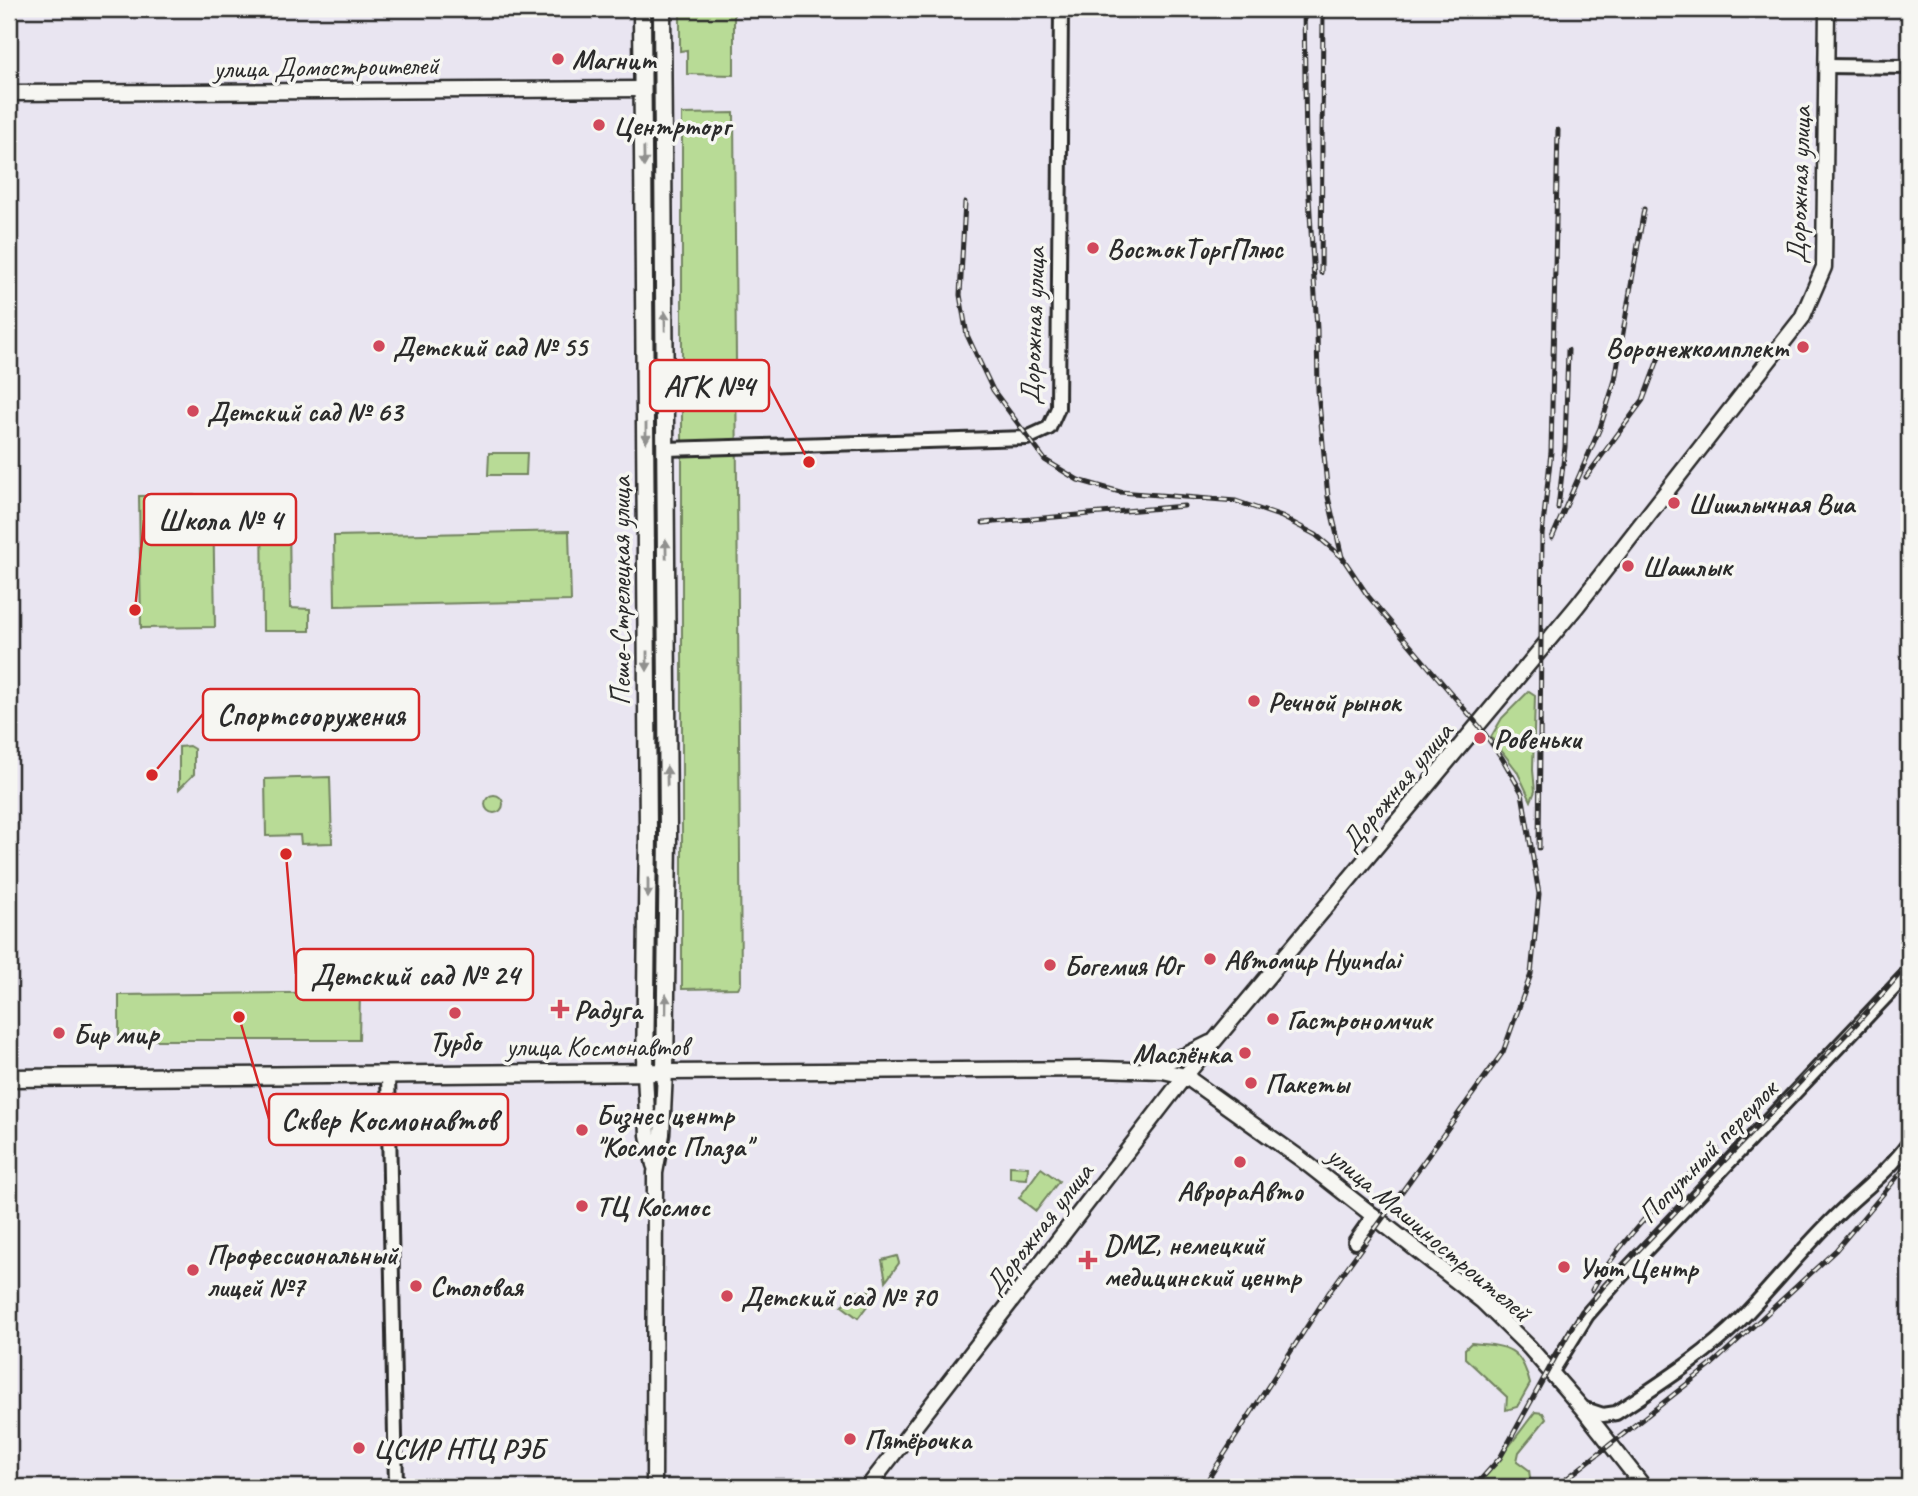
<svg xmlns="http://www.w3.org/2000/svg" width="1918" height="1496" font-family="Caveat,sans-serif">
<style>
.green{fill:#b8db96;stroke:#728360;stroke-width:2}
.lines{fill:none;stroke-linecap:round;stroke-linejoin:round}
.minor-casing{stroke:#2b2b2b;stroke-width:18}
.tertiary-casing{stroke:#2b2b2b;stroke-width:19}
.secondary-casing{stroke:#2b2b2b;stroke-width:21}
.minor{stroke:#f6f6f2;stroke-width:12}
.tertiary{stroke:#f6f6f2;stroke-width:14}
.secondary{stroke:#f6f6f2;stroke-width:16}
.rail-casing{stroke:#2b2b2b;stroke-width:5}
.rail{stroke:#f6f6f2;stroke-width:2.5;stroke-dasharray:8;stroke-linecap:butt}
.oneway{fill:#90908e}
.poi-dot{fill:#d1495b;stroke:#f6f6f2;stroke-width:2.5}
.labels{text-anchor:middle;stroke-width:7;stroke-linejoin:round;paint-order:stroke}
.poi-label{font-size:28px;font-weight:bold;fill:#2b2b2b;stroke:#f6f6f2;text-anchor:start}
.street-label{font-size:28px;fill:#2b2b2b;stroke:#f6f6f2}
.leader{fill:none;stroke:#d62828;stroke-width:2.5}
.callout-dot{fill:#d62828;stroke:#f6f6f2;stroke-width:2.5}
.callout{fill:#f6f6f2;stroke:#d62828;stroke-width:2.5}
.callout-label{font-size:30px;text-anchor:middle;font-weight:bold;fill:#2b2b2b}
</style>
<rect width="100%" height="100%" fill="#e9e5f1"/>
<filter id="ink" filterUnits="userSpaceOnUse"><feTurbulence type="fractalNoise" baseFrequency=".0143" numOctaves="2"/><feDisplacementMap in="SourceGraphic" scale="14" xChannelSelector="R" yChannelSelector="G"/><feConvolveMatrix kernelMatrix="1 2 1 2 8 2 1 2 1" color-interpolation-filters="sRGB"/></filter>
<g filter="url(#ink)">
<!-- green -->
<g class="green">
<polygon points="680,9 734,9 734,75 687,74 687,50 680,51"/>
<polygon points="734,113 741,983 738,988 682,989 682,114"/>
<polygon points="489,453 527,453 526,475 488,475"/>
<polygon points="213,495 215,627 141,628 139,496"/>
<polygon points="262,495 289,512 290,608 310,609 310,631 263,631"/>
<polygon points="569,531 571,601 335,606 334,536"/>
<polygon points="1529,691 1535,695 1533,770 1535,791 1531,801 1517,771 1491,737 1502,718"/>
<polygon points="189,746 194,749 194,774 179,789 179,747"/>
<polygon points="330,777 332,843 301,844 300,835 266,836 265,779"/>
<circle cx="494" cy="804" r="9"/>
<polygon points="360,992 359,1040 119,1040 119,995"/>
<polygon points="1010,1166 1028,1167 1027,1179 1010,1178"/>
<polygon points="1041,1168 1059,1181 1036,1211 1019,1198"/>
<polygon points="897,1256 899,1263 886,1281 882,1260"/>
<polygon points="879,1290 858,1318 842,1306 853,1292"/>
<path d="M 1471,1343 C 1507,1346 1521,1346 1530,1384 L 1517,1407 L 1506,1410 L 1507,1397 L 1465,1358 L 1465,1349 Z"/>
<polygon points="1535,1412 1543,1413 1546,1419 1519,1452 1517,1461 1529,1470 1531,1485 1472,1487 1500,1458"/>
</g>
<g class="lines">
<defs>
<g id="minor">
<polyline points="1826,66 1909,67"/>
<polyline points="666,449 1027,438 1049,428 1058,408 1061,9"/>
<polyline points="388,1073 396,1487"/>
<polyline points="1355,1242 1374,1215"/>
<polyline points="1551,1373 1587,1315 1621,1276 1909,972"/>
<path d="M 1582,1408 L 1603,1415 L 1616,1413 C 1659,1384 1703,1357 1740,1320 C 1771,1288 1799,1253 1830,1222 C 1856,1195 1887,1174 1909,1143"/>
</g>
<g id="tertiary">
<polyline points="9,93 643,89"/>
<polyline points="1147,1066 1184,1056 1210,1043"/>
<polyline points="645,1073 648,1135 654,1165"/>
<polyline points="654,1487 655,1173 662,1134 665,1072 1100,1069 1163,1071 1185,1076 1301,1159 1482,1301 1529,1347 1582,1408 1644,1487"/>
<polyline points="868,1487 1185,1076 1577,606 1802,318 1824,267 1827,9"/>
</g>
<g id="secondary">
<polyline points="642,9 648,834 645,1073"/>
<polyline points="9,1078 665,1072 668,834 662,9"/>
</g>
</defs>
<!-- minor casing -->
<use href="#minor" class="minor-casing"/>
<!-- tertiary casing -->
<use href="#tertiary" class="tertiary-casing"/>
<!-- secondary casing -->
<use href="#secondary" class="secondary-casing"/>
<!-- minor -->
<use href="#minor" class="minor"/>
<!-- tertiary -->
<use href="#tertiary" class="tertiary"/>
<!-- secondary -->
<use href="#secondary" class="secondary"/>
<defs>
<g id="rail">
<polyline points="1304,9 1306,147 1317,329 1318,391 1328,497 1342,557"/>
<polyline points="965,202 960,295 967,335 993,390 1045,460 1078,480 1120,492 1236,501 1282,517 1316,535 1342,557 1368,596 1479,726 1502,758 1522,793 1539,894 1531,974 1503,1052 1328,1294 1203,1487"/>
<polyline points="1321,273 1323,9"/>
<polyline points="1586,477 1643,400 1662,349"/>
<polyline points="1558,508 1565,447 1568,350"/>
<polyline points="983,523 1184,506"/>
<polyline points="1552,538 1600,428 1615,380 1644,209"/>
<polyline points="1539,848 1542,535 1551,452 1558,130"/>
<path d="M 1592,1290 C 1624,1233 1670,1192 1717,1149"/>
<polyline points="1474,1487 1500,1458 1573,1325 1603,1287 1858,1022 1909,963"/>
<polyline points="1556,1487 1710,1366 1836,1250 1909,1163"/>
</g>
</defs>
<!-- rail casing -->
<use href="#rail" class="rail-casing"/>
<!-- rail -->
<use href="#rail" class="rail"/>
</g>
<!-- one-way arrows -->
<defs><path id="oneway-solid" d="M-6-.8H1V-3.2L6.5 0L1 3.2V.8H-6Z" transform="scale(1.75)"/></defs>
<g class="oneway">
<use href="#oneway-solid" transform="translate(644 157) rotate(89)"/>
<use href="#oneway-solid" transform="translate(665 321) rotate(-91)"/>
<use href="#oneway-solid" transform="translate(646 433) rotate(90)"/>
<use href="#oneway-solid" transform="translate(666 549) rotate(-91)"/>
<use href="#oneway-solid" transform="translate(647 661) rotate(90)"/>
<use href="#oneway-solid" transform="translate(667 776) rotate(-91)"/>
<use href="#oneway-solid" transform="translate(648 888) rotate(90)"/>
<use href="#oneway-solid" transform="translate(666 1004) rotate(-89)"/>
</g>
</g>
<!-- markers -->
<g class="poi-dot">
<circle cx="558" cy="59" r="7"/>
<circle cx="599" cy="125" r="7"/>
<circle cx="1093" cy="248" r="7"/>
<circle cx="379" cy="346" r="7"/>
<circle cx="1803" cy="347" r="7"/>
<circle cx="193" cy="411" r="7"/>
<circle cx="1674" cy="503" r="7"/>
<circle cx="1628" cy="566" r="7"/>
<circle cx="1254" cy="701" r="7"/>
<circle cx="1480" cy="738" r="7"/>
<circle cx="1210" cy="959" r="7"/>
<circle cx="1050" cy="965" r="7"/>
<path d="M556.5 998.5h7v7h7v7h-7v7h-7v-7h-7v-7h7z"/>
<circle cx="455" cy="1013" r="7"/>
<circle cx="1273" cy="1019" r="7"/>
<circle cx="59" cy="1033" r="7"/>
<circle cx="1245" cy="1053" r="7"/>
<circle cx="1251" cy="1083" r="7"/>
<circle cx="582" cy="1130" r="7"/>
<circle cx="1240" cy="1162" r="7"/>
<circle cx="582" cy="1206" r="7"/>
<path d="M1084.5 1249.5h7v7h7v7h-7v7h-7v-7h-7v-7h7z"/>
<circle cx="1564" cy="1267" r="7"/>
<circle cx="193" cy="1270" r="7"/>
<circle cx="416" cy="1286" r="7"/>
<circle cx="727" cy="1296" r="7"/>
<circle cx="850" cy="1439" r="7"/>
<circle cx="359" cy="1448" r="7"/>
</g>
<g class="labels">
<!-- poi labels -->
<g class="poi-label">
<text x="572" y="69">Магнит</text>
<text x="613" y="135">Центрторг</text>
<text x="1107" y="258">ВостокТоргПлюс</text>
<text x="393" y="356">Детский сад № 55</text>
<text x="1789" y="357" text-anchor="end">Воронежкомплект</text>
<text x="207" y="421">Детский сад № 63</text>
<text x="1688" y="513">Шишлычная Виа</text>
<text x="1642" y="576">Шашлык</text>
<text x="1268" y="711">Речной рынок</text>
<text x="1494" y="748">Ровеньки</text>
<text x="1224" y="969">Автомир Hyundai</text>
<text x="1064" y="975">Богемия Юг</text>
<text x="574" y="1019">Радуга</text>
<text x="1287" y="1029">Гастрономчик</text>
<text x="73" y="1043">Бир мир</text>
<text x="455" y="1051" text-anchor="middle">Турбо</text>
<text x="1231" y="1063" text-anchor="end">Маслёнка</text>
<text x="1265" y="1093">Пакеты</text>
<text x="596" y="1124">Бизнес центр<tspan x="596" dy="32">"Космос Плаза"</tspan></text>
<text x="1240" y="1200" text-anchor="middle">АврораАвто</text>
<text x="596" y="1216">ТЦ Космос</text>
<text x="1104" y="1254">DMZ, немецкий<tspan x="1104" dy="32">медицинский центр</tspan></text>
<text x="207" y="1264">Профессиональный<tspan x="207" dy="32">лицей №7</tspan></text>
<text x="1578" y="1277">Уют Центр</text>
<text x="430" y="1296">Столовая</text>
<text x="741" y="1306">Детский сад № 70</text>
<text x="864" y="1449">Пятёрочка</text>
<text x="373" y="1458">ЦСИР НТЦ РЭБ</text>
</g>
<!-- street labels -->
<g class="street-label">
<text transform="translate(326 66) rotate(-1)" y="10">улица Домостроителей</text>
<text transform="translate(1798 185) rotate(-88)" y="10">Дорожная улица</text>
<text transform="translate(1032 326) rotate(-88)" y="10">Дорожная улица</text>
<text transform="translate(620 591) rotate(-90)" y="10">Пеше-Стрелецкая улица</text>
<text transform="translate(1396 786) rotate(-50)" y="10">Дорожная улица</text>
<text x="597" y="1056">улица Космонавтов</text>
<text transform="translate(1707 1151) rotate(-46)" y="10">Попутный переулок</text>
<text transform="translate(1038 1228) rotate(-52)" y="10">Дорожная улица</text>
<text transform="translate(1430 1233) rotate(40)" y="10">улица Машиностроителей</text>
</g>
</g>
<!-- callouts -->
<path class="leader" d="M809 462L769 386M135 610L144 520M152 775L203 714M286 854L296 974M239 1017L269 1119"/>
<g class="callout-dot">
<circle cx="809" cy="462" r="7"/>
<circle cx="135" cy="610" r="7"/>
<circle cx="152" cy="775" r="7"/>
<circle cx="286" cy="854" r="7"/>
<circle cx="239" cy="1017" r="7"/>
</g>
<g class="callout">
<rect x="650" y="360" width="119" height="51" rx="7"/>
<rect x="144" y="494" width="152" height="51" rx="7"/>
<rect x="203" y="689" width="216" height="51" rx="7"/>
<rect x="296" y="949" width="237" height="51" rx="7"/>
<rect x="269" y="1094" width="239" height="51" rx="7"/>
</g>
<g class="callout-label">
<text x="709" y="396">АГК №4</text>
<text x="220" y="530">Школа № 4</text>
<text x="311" y="725">Спортсооружения</text>
<text x="415" y="985">Детский сад № 24</text>
<text x="389" y="1130">Сквер Космонавтов</text>
</g>
<!-- margin -->
<rect width="1918" height="1496" fill="none" stroke="#f6f6f2" stroke-width="35"/>
<rect x="18" y="18" width="1883" height="1461" fill="none" stroke="#2b2b2b" stroke-width="2.5" filter="url(#ink)"/>
</svg>
